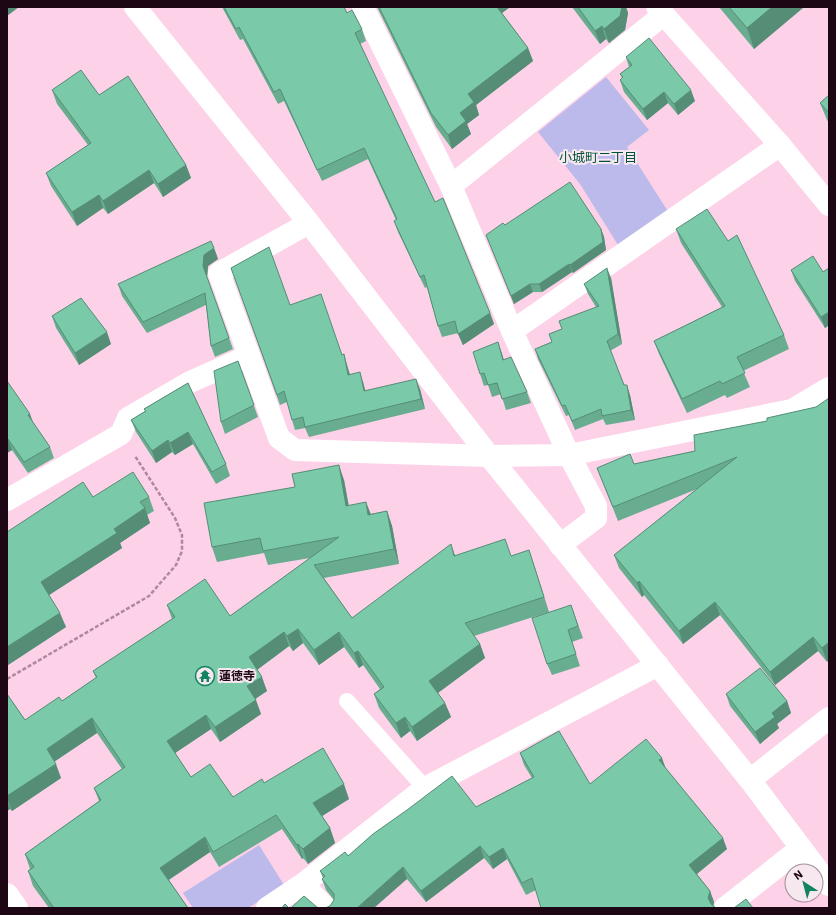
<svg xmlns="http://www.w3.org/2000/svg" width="836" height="915" font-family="'IBM Plex Sans','Noto Sans JP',sans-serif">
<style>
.green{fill:#bcbaeb}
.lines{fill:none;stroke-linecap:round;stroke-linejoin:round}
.path{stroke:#ae899d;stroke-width:2.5;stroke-dasharray:4 2;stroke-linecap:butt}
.service{stroke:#fff;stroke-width:16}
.minor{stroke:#fff;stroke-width:22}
.tertiary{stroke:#fff;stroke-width:22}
.wall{fill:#69ad91}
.shaded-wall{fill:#558d76}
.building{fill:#7ac9a9;stroke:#558d76}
.labels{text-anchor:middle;stroke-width:4;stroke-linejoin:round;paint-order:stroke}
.poi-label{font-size:12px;font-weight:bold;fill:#1e0715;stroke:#f7e8ef;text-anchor:start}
.neighbourhood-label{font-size:13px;fill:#01523b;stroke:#f7e8ef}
</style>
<rect width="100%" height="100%" fill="#fdd1e8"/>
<!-- green -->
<g class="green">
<polygon points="606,77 649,130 627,147 669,213 618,245 580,184 538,132"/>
<polygon points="259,845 284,885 248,908 193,908 183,893"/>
</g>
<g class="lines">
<!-- path -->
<polyline class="path" points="7,679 149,596 176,565 182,551 182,535 175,518 135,456"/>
<!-- service -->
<polyline class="service" points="347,701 425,788"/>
<!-- minor -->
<g class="minor">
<polyline points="363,7 451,186 512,331 569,455 596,506 596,518 560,545"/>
<polyline points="451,186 663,15"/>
<polyline points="309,223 219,273 279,438 295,450 489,456 569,455 792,410 829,388"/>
<polyline points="512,331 780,145"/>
<polyline points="7,500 121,434 128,418 190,382 242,359"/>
<polyline points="750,780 829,718"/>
<polyline points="303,884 326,908"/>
<polyline points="7,894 17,908"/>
<polyline points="267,908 303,884 425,788 658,665"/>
<polyline points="725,908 801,848"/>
</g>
<!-- tertiary -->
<g class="tertiary">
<polyline points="135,7 309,223 489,456 750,780 829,885"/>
<polyline points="657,7 780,145 829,205"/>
</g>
</g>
<!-- wall -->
<g class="wall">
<polygon points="222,7 344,7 347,13 362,29 366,41 360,44 435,202 490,313 494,324 463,345 458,333 442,337 438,326 427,287 425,288 398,232 394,221 396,220 368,159 322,181 284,101 278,104 243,39 240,40"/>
<polygon points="377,7 510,7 502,13 528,48 533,61 476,105 479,115 467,124 471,134 452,149 436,127"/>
<polygon points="572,7 626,7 628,13 625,30 609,43 606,39 600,44"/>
<polygon points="719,7 804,7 754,49"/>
<polygon points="626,57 695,101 678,115 668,103 647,120 624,92 620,80 622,78 620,74 629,67"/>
<polygon points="52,90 99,95 186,165 191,178 163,197 154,183 108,214 103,208 77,226 51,186 46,173 88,145 57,104"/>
<polygon points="829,95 829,123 827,120 820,103"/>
<polygon points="505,225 601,229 604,237 606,250 573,273 572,272 542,292 533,292 514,304 486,235"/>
<polygon points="676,229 784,335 789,349 743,371 750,387 727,398 725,395 687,413 659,354 654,341 722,307 681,243"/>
<polygon points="214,248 218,259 208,266 207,277 233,349 215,357 211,346 206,305 147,333 122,296 118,284"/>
<polygon points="231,268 290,305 342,355 344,354 347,365 350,374 363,382 365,390 420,389 425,409 309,437 305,428 295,430 292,420 287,402 280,405"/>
<polygon points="829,268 829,325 825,328 795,281 791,270 823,272"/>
<polygon points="611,278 622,344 610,351 624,385 630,395 635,420 606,425 603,419 575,430 569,415 566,416 538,359 535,349 552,342 562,329 596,307 588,294 584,284"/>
<polygon points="52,316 111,344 79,365 56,328"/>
<polygon points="498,342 504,360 527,392 531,403 506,410 501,394 492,397 488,385 484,386 480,374"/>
<polygon points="238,361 258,417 225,434 221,422"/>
<polygon points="7,381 33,423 50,447 54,458 28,473 12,450 7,453"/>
<polygon points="188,383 226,464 230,476 216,484 193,444 175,455 172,452 156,463 136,432 131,420 145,411 144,409"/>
<polygon points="767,421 827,662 818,651 775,685 720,615 683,644 644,595 642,597 619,568 614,555 697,489 618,521 597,468 634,464 695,451"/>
<polygon points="344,480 349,506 371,514 387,511 392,526 399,564 324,578 352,618 456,556 512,556 529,550 549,612 474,636 480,644 485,658 438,693 445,703 451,717 417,741 410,731 401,738 379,708 374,694 380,689 363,665 359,668 344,647 319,665 303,643 293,651 289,646 257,670 267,691 255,699 261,714 220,742 211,729 175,753 191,777 233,797 264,783 349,799 322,816 330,828 335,843 308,864 303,858 302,859 282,829 219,867 210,852 169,880 188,908 49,908 33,886 28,871 30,869 25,854 99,801 94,788 122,769 97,733 54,762 61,778 12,811 10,809 7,811 7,694 25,720 62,701 96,678 93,671 172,619 167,605 230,616 310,558 268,565 264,553 217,562 212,547"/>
<polygon points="93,497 149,497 154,511 147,515 150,523 120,543 122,548 49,595 66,627 8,665 8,667 7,667 7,532"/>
<polygon points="571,605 583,638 572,642 580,666 552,675 547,664"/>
<polygon points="726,694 787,701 791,713 777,724 779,728 760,744 730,706"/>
<polygon points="520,753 590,784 666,769 727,849 697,874 710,891 714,902 713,906 536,890 526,895 507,859 493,869 484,858 426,902 407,879 330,906 334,900 326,890 322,879 323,878 320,871 348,856 476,807 532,778 524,765"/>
</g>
<!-- shaded-wall -->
<g class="shaded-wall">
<polygon points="7,7 19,7 7,16"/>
<polygon points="495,7 510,7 498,16"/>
<polygon points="622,7 626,7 628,13 625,30 609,43 604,29"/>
<polygon points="772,7 804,7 754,49 747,28"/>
<polygon points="602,26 606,39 600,44 595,31"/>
<polygon points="528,48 533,61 476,105 479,115 467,124 471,134 452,149 448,135 460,113 468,94"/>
<polygon points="691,90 695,101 678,115 674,104"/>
<polygon points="664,92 668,103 647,120 643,109"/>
<polygon points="186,165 191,178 163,197 158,184"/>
<polygon points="149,170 154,183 108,214 103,201"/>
<polygon points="99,195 103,208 77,226 72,212"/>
<polygon points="601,229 604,237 606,250 573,273 570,265"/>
<polygon points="214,248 218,259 208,266 207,277 203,266 204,255"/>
<polygon points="569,264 572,272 542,292 539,284"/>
<polygon points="607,268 611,278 622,344 618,334"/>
<polygon points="530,284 533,292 514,304 511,296"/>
<polygon points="829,312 829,325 825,328 821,317"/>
<polygon points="490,313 494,324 463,345 458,334"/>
<polygon points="107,332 111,344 79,365 75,353"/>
<polygon points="498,342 502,354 507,372 503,360"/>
<polygon points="344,354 347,365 352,385 348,375"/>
<polygon points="360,372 363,382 368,401 364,391"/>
<polygon points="416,379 420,389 425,409 421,399"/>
<polygon points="627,385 630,395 635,420 631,410"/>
<polygon points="30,414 34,425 28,415"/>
<polygon points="188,432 193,444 175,455 170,443"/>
<polygon points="8,439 12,450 7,453 7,440"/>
<polygon points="168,440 172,452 156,463 152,451"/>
<polygon points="339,465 344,480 351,521 346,506"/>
<polygon points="366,502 372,517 368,515"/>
<polygon points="145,508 150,523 120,543 122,548 46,597 41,582 114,529"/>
<polygon points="387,511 392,526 399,564 394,549"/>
<polygon points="451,544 456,558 454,556"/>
<polygon points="529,550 534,565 549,612 544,597"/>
<polygon points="639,581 644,595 642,597 637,583"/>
<polygon points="715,602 720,615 683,644 679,631"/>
<polygon points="60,613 66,627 8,665 8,667 7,667 7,647"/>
<polygon points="298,629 303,643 293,651 287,636"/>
<polygon points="284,632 289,646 254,672 249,657"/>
<polygon points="339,632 344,647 319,665 314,650"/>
<polygon points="813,637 818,651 775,685 770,672"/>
<polygon points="829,642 829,660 827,662 822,648"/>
<polygon points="480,644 485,658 435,695 429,681"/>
<polygon points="358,651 363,665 359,668 354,653"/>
<polygon points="262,677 267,691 252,701 247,686"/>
<polygon points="256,700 261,714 220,742 215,727"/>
<polygon points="787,701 791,713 777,724 779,728 760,744 755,732 772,713"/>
<polygon points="445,703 451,717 417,741 412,727"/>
<polygon points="206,715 211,729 172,755 167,741"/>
<polygon points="405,717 410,731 401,738 396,723"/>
<polygon points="92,718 97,733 52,763 47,749"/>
<polygon points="662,758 666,769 659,760"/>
<polygon points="56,764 61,778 12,811 7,798 7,796"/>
<polygon points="344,784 349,799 319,818 313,803"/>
<polygon points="7,800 10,809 7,811"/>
<polygon points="330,828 335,843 308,864 303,849"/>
<polygon points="205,837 210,852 165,882 160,868"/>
<polygon points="723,838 727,849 693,877 689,865"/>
<polygon points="298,844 303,858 302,859 297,845"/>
<polygon points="480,846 484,858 426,902 421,891"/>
<polygon points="503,848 507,859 493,869 489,857"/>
<polygon points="403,867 407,879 374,908 357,908"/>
<polygon points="710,891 714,902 713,908 708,898"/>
</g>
<!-- building -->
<g class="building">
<polygon points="224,7 344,7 347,13 352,10 362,29 355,33 435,202 443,198 490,313 458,334 455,321 438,326 424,275 420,277 394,221 397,219 364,148 317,170 280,89 274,92 239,27 236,29"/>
<polygon points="379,7 497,7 528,48 468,94 474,102 460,113 466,121 448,135 431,113"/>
<polygon points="578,7 622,7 620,16 604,29 602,26 595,31"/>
<polygon points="729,7 772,7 747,28"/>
<polygon points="649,38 691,90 674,104 664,92 643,109 620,80 623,77 620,74 632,65 626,57"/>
<polygon points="81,70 99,95 128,76 186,165 158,184 149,170 103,201 99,195 72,212 46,173 91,143 52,90"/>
<polygon points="829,95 829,113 820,103"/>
<polygon points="570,182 601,229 603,242 570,265 569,264 539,284 530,284 511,296 486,235 503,223 505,225"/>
<polygon points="707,209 728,241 737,235 784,335 737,357 745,373 722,384 720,381 682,399 654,341 725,306 676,229"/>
<polygon points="211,241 214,248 204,255 203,266 229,338 211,346 205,293 143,322 118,284"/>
<polygon points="269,247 290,305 321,294 342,355 344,354 348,375 360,372 364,391 416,379 421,399 305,427 303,417 292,420 284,391 277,395 231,268"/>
<polygon points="813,256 823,272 829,268 829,312 821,317 791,270"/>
<polygon points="607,268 618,334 607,341 624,385 627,385 631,410 602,416 601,409 572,421 565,405 562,406 535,349 552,342 549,334 562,329 559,321 599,306 584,284"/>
<polygon points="81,298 107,332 75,353 52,316"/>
<polygon points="498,342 503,360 511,357 527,392 502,399 497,383 488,385 484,373 480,374 473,352"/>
<polygon points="238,361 254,405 221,422 214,371"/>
<polygon points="7,381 30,414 28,415 50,447 24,462 8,439 7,440"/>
<polygon points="188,383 226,464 212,472 188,432 170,443 168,440 152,451 131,420 146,411 144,409"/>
<polygon points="829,398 829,642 822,648 813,637 770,672 715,602 679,631 639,581 637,583 614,555 737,457 613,507 597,468 630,454 634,464 695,451 694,435 767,421 767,418 816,407"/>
<polygon points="339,465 346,506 366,502 368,515 387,511 394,549 314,565 352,618 451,544 454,556 505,539 511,556 529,550 544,597 465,623 480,644 429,681 445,703 412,727 405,717 396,723 374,694 384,687 358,651 354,653 339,632 314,650 298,629 287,636 284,632 249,657 262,677 247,686 256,700 215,727 206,715 167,741 191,777 210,764 233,797 262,779 264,783 323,748 344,784 313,803 330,828 303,849 298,844 297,845 276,815 213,852 205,837 160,868 188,908 54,908 28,871 34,867 25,854 101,800 94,788 125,767 92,718 47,749 56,764 7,796 7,694 25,720 59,697 62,701 97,677 93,671 175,617 167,605 205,579 230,616 339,537 263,551 260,538 212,547 204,503 295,487 292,474"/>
<polygon points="133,472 149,497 140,502 145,508 114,529 117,533 41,582 60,613 7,647 7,532 83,482 93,497"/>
<polygon points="571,605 578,626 568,630 576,654 547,664 532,618"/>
<polygon points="760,668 787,701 772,713 775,717 755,732 726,694"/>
<polygon points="559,731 590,784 646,739 662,758 659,760 723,838 689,865 710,891 708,898 711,904 716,908 541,908 532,878 522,883 503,848 489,857 480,846 421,891 403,867 357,908 325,908 330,906 334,900 334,894 322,879 325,876 320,871 345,852 348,856 373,834 407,810 452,776 476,807 534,777 520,753"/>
<polygon points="304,896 318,908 291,908"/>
<polygon points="746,899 753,908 734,908"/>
<polygon points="285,904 289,908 282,908"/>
</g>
<!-- icons -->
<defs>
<symbol id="temple-ring" viewBox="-11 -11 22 22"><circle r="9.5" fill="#f7e8ef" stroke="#128361" stroke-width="1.5"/><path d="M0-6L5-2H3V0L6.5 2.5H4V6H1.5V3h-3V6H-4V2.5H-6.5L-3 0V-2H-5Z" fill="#128361"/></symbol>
</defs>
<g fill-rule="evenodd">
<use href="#temple-ring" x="194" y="665" width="22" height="22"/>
</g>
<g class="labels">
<!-- poi labels -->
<g class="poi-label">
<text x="219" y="680">蓮徳寺</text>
</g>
<!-- neighbourhood labels -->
<g class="neighbourhood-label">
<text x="598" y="162">小城町二丁目</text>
</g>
</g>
<!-- border -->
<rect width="836" height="915" fill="none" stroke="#1e0715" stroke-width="16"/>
<!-- north arrow -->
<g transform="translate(804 883) rotate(324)"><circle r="19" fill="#f7e8ef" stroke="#a08e98"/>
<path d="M0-3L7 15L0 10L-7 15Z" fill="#128361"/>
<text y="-6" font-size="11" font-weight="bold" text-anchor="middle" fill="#1e0715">N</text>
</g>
</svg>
